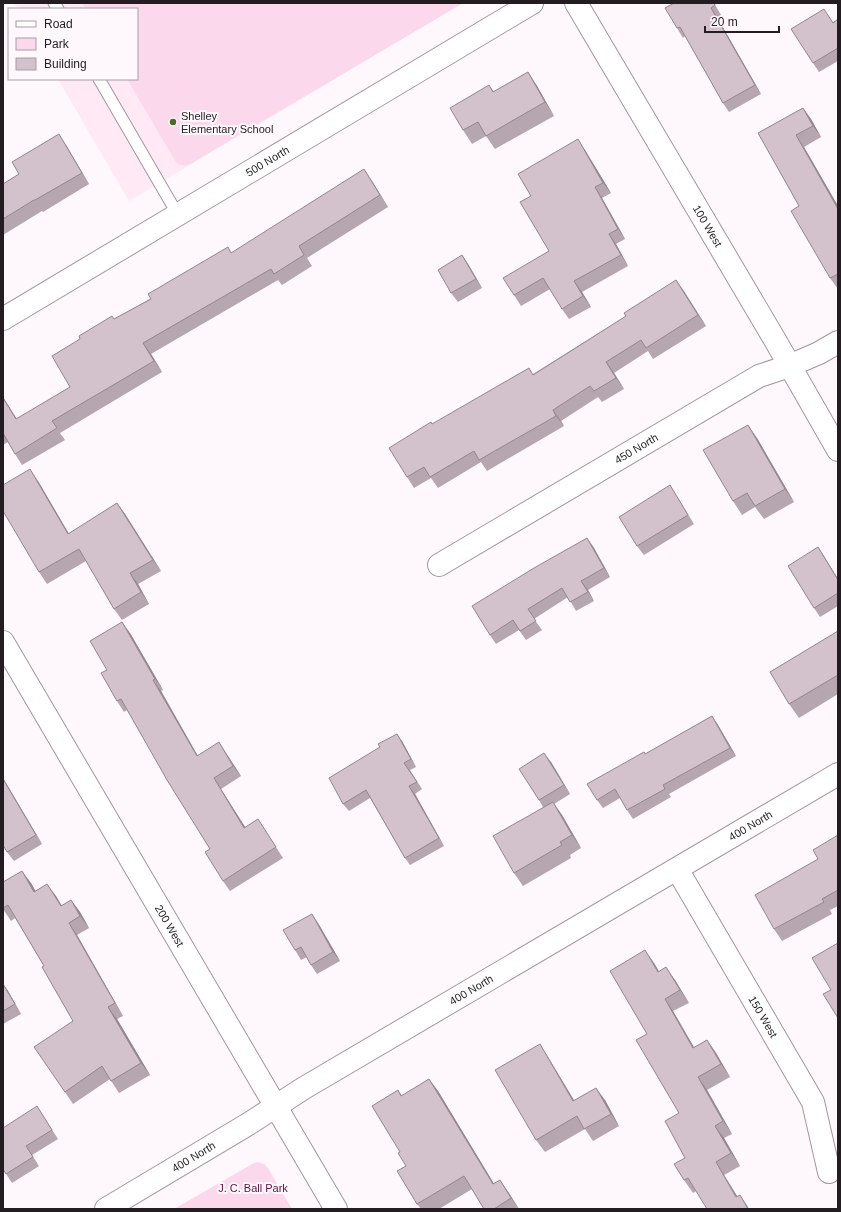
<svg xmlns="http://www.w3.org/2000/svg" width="841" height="1212" font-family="Arial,sans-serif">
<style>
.built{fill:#fee9f4}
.green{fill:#fbd8eb}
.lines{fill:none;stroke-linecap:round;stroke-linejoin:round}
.service-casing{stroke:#a6959e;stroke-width:13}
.minor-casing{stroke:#a6959e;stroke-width:24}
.tertiary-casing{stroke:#a6959e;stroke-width:24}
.service{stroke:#fff;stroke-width:11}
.minor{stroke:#fff;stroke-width:22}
.tertiary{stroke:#fff;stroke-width:22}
.wall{fill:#b5a6af}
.shaded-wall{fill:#94878e}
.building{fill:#d3c1cb;stroke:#94878e}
.poi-dot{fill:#476d27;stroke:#fef7fb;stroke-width:1.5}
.labels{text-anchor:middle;stroke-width:4;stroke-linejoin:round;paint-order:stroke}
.poi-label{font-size:11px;fill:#231c20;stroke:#fef7fb;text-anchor:start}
.street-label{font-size:11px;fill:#231c20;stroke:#fef7fb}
.park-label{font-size:11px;fill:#5a1044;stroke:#fef7fb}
</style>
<rect width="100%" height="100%" fill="#fef7fb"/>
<!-- built -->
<polygon class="built" points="14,3 463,3 129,201 58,79 137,79 137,9 18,9"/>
<!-- green -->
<g class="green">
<polygon points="82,3 463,3 190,164 185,166 177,164 127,79 137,79 137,9 86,9"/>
<polygon points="258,1162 264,1164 268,1168 292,1209 174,1209 254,1163"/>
</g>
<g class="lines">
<defs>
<g id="service">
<polyline points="54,3 58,9"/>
<polyline points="99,79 178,215"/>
</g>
<g id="minor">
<path id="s1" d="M 439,565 L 759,376 L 789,366 L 819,353 L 838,342"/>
<path id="s2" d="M 3,642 L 336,1209"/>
<path id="s3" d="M 677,869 L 813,1102 L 829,1172"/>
<path id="s4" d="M 106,1209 L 250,1123 L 304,1088 L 838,774"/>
</g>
<g id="tertiary">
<path id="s5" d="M 576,3 L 775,340 L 838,450"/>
<path id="s6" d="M 3,319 L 532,3"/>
</g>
</defs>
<!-- service casing -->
<use href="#service" class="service-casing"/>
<!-- minor casing -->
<use href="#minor" class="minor-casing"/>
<!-- tertiary casing -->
<use href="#tertiary" class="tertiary-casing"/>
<!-- service -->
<use href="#service" class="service"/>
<!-- minor -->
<use href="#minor" class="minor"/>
<!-- tertiary -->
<use href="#tertiary" class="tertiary"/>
</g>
<!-- wall -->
<g class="wall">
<polygon points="674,3 714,3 721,15 717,17 761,94 729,112 723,103 685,36 683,38 677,28"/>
<polygon points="838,19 838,61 819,72 813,63 834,22"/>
<polygon points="528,72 537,86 554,116 495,149 486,136 472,144 463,130 489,85 494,92"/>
<polygon points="803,108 811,119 821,137 804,147 838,206 838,289 830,278 799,206 758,133"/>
<polygon points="66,145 89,184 43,212 42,211 3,235 3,184"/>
<polygon points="585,150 611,193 602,198 625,239 616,244 628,266 582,292 591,307 569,319 562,309 550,289 521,306 514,295 549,251 531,196"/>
<polygon points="372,181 388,207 307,258 312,266 282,285 278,280 151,354 162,372 60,433 65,440 22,465 15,454 8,442 3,445 3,397 17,419 70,387 114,319 232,253"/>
<polygon points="462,255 468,264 482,288 458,302 451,293"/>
<polygon points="676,280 706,326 653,359 648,351 614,373 624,389 602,402 598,397 561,421 564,426 487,471 481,462 438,488 431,478 414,488 407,477 433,424 533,374 626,316"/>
<polygon points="757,438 794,502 764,519 755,507 742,515 733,501"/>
<polygon points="38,481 69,534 117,503 125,514 161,571 138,584 149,604 122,620 114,609 86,561 47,584 39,572"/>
<polygon points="670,485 694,524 644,555 637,546"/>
<polygon points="587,538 594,548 610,577 588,590 594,601 576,611 568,597 534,619 542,630 526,640 519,630 496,644 490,635"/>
<polygon points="818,547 838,579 838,606 820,617 814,608"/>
<polygon points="838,631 838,694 799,718 789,704"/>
<polygon points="130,633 163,690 161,691 198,756 219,742 226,753 241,776 221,789 245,827 265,830 283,858 230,891 223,881 210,849 127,710 124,712 117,701 107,670"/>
<polygon points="712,716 718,725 736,756 669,794 671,797 633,819 627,810 620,798 603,808 597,800 646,754"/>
<polygon points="402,741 416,767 410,770 422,789 415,794 444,846 410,865 405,858 370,798 349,811 343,804 380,747"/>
<polygon points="551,762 570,794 554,804 562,815 581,848 570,855 571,858 523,886 514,873 543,807 539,800"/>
<polygon points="3,778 42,844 14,861 7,852"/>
<polygon points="838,835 838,906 830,910 832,914 782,941 774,929 818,859"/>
<polygon points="3,882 31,883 35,891 56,896 62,906 71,900 80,912 89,928 77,935 123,1016 117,1019 150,1075 119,1093 110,1079 73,1104 65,1092 73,1021 44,966 15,918 11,921 3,909"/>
<polygon points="318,923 340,961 317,974 311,965 307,957 301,960 295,950"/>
<polygon points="654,963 659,972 675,980 689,1003 673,1011 694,1048 707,1040 716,1053 730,1077 707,1090 732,1134 724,1138 740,1166 724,1175 737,1196 749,1209 696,1191 693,1193 684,1180 685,1158 679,1113 647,1034"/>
<polygon points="3,984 8,991 21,1014 3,1024"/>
<polygon points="548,1057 574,1100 605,1100 619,1126 593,1141 585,1129 545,1152 536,1140"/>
<polygon points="429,1079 438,1091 494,1184 500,1180 519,1209 484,1209 472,1189 439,1209 421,1209 417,1204 406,1166 398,1090 402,1096"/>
<polygon points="37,1106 58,1139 32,1155 39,1166 12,1183 3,1169"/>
</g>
<!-- shaded-wall -->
<g class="shaded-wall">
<polygon points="711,8 717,17 761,94 755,85"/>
<polygon points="528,72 537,86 554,116 545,102"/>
<polygon points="803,108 811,119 821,137 813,126"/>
<polygon points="59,134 66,145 89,184 82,173"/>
<polygon points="796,135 804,147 838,206 838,209"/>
<polygon points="578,139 585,150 611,193 603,183"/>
<polygon points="364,169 372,181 388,207 380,195"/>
<polygon points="595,187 602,198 625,239 618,229"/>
<polygon points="609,234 616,244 628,266 621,255"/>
<polygon points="462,255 468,264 482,288 476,279"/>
<polygon points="676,280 684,291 706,326 698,315"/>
<polygon points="574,281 582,292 591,307 583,296"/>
<polygon points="143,343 151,354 162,372 154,361"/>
<polygon points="606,362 614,373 624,389 616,378"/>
<polygon points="3,397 24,431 16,419 3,398"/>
<polygon points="553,410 561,421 564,426 556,416"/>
<polygon points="748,425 757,438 794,502 785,489"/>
<polygon points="30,469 38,481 76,546 68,534"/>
<polygon points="117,503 125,514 161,571 153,560"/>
<polygon points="587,538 594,548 610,577 604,568"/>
<polygon points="818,547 824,556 838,579 838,580"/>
<polygon points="130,573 138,584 149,604 141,592"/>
<polygon points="581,581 588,590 594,601 588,592"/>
<polygon points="122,622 130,633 163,690 155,679"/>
<polygon points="153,680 161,691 204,767 197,756"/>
<polygon points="712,716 718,725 736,756 730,748"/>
<polygon points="397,734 402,741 416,767 411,759"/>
<polygon points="219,742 226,753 241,776 233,766"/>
<polygon points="544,753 551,762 570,794 564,785"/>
<polygon points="3,778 42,844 36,835 3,779"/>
<polygon points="214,778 221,789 252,838 244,828"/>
<polygon points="409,786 415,794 444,846 439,838"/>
<polygon points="553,802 562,815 581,848 572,835"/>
<polygon points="22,871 31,883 43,904 34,892"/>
<polygon points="47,884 56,896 69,918 61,906"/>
<polygon points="71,900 80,912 89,928 80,916"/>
<polygon points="312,914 318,923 340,961 333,952"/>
<polygon points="69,923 77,935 123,1016 115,1003"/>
<polygon points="645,950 654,963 667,985 658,972"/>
<polygon points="666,967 675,980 689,1003 680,990"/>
<polygon points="3,984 8,991 21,1014"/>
<polygon points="665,999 673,1011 702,1061 693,1048"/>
<polygon points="108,1007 117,1019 150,1075 141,1063"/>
<polygon points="707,1040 716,1053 730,1077 721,1064"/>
<polygon points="540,1044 548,1057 582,1114 573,1101"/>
<polygon points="698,1077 707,1090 732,1134 723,1121"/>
<polygon points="429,1079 438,1091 502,1197 493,1184"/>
<polygon points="596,1088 605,1100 619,1126 611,1114"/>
<polygon points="715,1126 724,1138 740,1166 731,1153"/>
<polygon points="716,1162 724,1175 745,1209 736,1197"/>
<polygon points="500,1180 509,1193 519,1209 511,1198"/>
<polygon points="740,1195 748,1207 749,1209 748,1209"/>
</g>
<!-- building -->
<g class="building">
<polygon points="674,3 714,3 715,5 711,8 755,85 723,103 680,27 677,28 665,8"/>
<polygon points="824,9 833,23 838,19 838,48 813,63 791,29"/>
<polygon points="528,72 545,102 486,136 478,122 463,130 450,108 489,85 493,92"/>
<polygon points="803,108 813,126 796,135 838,209 838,274 830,278 791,211 799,206 758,133"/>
<polygon points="59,134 82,173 35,200 34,200 3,219 3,184 19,174 12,162"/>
<polygon points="578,139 603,183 595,187 618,229 609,234 621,255 574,281 583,296 562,309 543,278 514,295 503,278 549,251 520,202 531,196 518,174"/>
<polygon points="364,169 380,195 299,246 304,255 274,274 271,269 143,343 154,361 52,421 57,428 15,454 3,433 3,398 16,419 70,387 52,356 80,339 79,336 112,316 114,319 151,299 148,294 228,247 231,253"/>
<polygon points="462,255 476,279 451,293 438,270"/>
<polygon points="676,280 698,315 646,348 641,340 606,362 616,378 594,391 590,386 553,410 556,416 479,460 474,451 430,477 424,467 407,477 389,448 431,422 432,424 529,368 533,375 626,316 624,313"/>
<polygon points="748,425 785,489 755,506 747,493 733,501 703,450"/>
<polygon points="30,469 68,534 117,503 153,560 130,573 141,592 114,609 79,549 39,572 3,511 3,485"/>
<polygon points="670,485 688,515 637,546 619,517"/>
<polygon points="587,538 604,568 581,581 588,592 570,602 562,588 528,609 536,621 520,631 513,620 490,635 472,606 534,568"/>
<polygon points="818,547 838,580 838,593 814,608 788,566"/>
<polygon points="122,622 155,679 153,680 197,756 219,742 233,766 214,778 244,828 258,819 276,847 223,881 205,852 210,849 167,780 121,699 117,701 101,673 107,670 90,641"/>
<polygon points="838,631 838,675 789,704 770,672"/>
<polygon points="712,716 730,748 663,785 665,789 627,810 615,789 597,800 587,784 644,752 645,754"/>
<polygon points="397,734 411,759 404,763 417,782 409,786 439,838 405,858 366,790 343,804 329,778 380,747 378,744"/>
<polygon points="544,753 564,785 539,800 519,769"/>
<polygon points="3,779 36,835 7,852 3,845"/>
<polygon points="553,802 572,835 560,842 562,845 514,873 493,836"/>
<polygon points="838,835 838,890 822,899 824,902 774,929 755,895 818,859 813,850"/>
<polygon points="22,871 34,892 47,884 61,906 71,900 80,916 69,923 115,1003 108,1007 141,1063 111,1081 102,1066 65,1092 34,1047 73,1021 42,967 44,966 8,905 3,908 3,882"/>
<polygon points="312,914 333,952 311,965 301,947 295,950 283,930"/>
<polygon points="838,943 838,1018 823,994 831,990 812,958"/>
<polygon points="645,950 658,972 666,967 680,990 665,999 693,1048 707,1040 721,1064 698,1077 723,1121 715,1126 731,1153 716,1162 736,1197 740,1195 748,1209 707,1209 688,1178 684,1180 674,1164 685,1158 665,1121 679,1113 636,1040 647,1034 610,971"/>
<polygon points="3,984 15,1004 3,1011"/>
<polygon points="540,1044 573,1101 596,1088 611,1114 584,1129 577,1116 536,1140 495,1070"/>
<polygon points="429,1079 493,1184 500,1180 511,1198 494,1209 484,1209 464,1176 417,1204 397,1171 406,1166 398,1153 400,1152 372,1106 398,1090 401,1096"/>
<polygon points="37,1106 52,1130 26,1146 33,1157 6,1174 3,1169 3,1128"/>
</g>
<!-- markers -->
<circle class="poi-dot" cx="173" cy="122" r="4"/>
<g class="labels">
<!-- poi labels -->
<g class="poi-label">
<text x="181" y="120">Shelley<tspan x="181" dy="13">Elementary School</tspan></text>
</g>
<!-- street labels -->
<g class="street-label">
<text dy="4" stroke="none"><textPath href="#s6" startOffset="308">500 North</textPath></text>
<text dy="4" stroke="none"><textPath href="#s5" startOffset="259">100 West</textPath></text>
<text dy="4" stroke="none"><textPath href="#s1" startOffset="229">450 North</textPath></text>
<text dy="4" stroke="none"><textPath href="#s4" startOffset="750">400 North</textPath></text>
<text dy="4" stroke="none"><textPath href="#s2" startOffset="329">200 West</textPath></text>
<text dy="4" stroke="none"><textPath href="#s4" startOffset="426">400 North</textPath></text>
<text dy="4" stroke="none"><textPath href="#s3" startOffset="171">150 West</textPath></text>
<text dy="4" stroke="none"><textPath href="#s4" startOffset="102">400 North</textPath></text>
</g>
<!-- park labels -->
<g class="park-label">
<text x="253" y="1192">J. C. Ball Park</text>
</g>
</g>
<!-- border -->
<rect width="841" height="1212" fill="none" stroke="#231c20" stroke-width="8"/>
<!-- legend -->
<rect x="8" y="8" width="130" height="72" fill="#fef7fb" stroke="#a69fa3"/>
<rect x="16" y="21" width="20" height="6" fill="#ffffff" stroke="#a69fa3"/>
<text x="44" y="28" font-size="12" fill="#231c20">Road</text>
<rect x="16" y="38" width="20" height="12" fill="#fbd8eb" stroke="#a69fa3"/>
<text x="44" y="48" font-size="12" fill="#231c20">Park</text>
<rect x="16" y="58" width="20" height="12" fill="#d3c1cb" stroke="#a69fa3"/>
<text x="44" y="68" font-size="12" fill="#231c20">Building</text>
<!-- scale -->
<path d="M705 26v6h74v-6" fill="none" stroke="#231c20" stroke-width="2"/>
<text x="711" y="26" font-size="12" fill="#231c20" stroke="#fef7fb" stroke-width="3" paint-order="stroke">20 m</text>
</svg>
